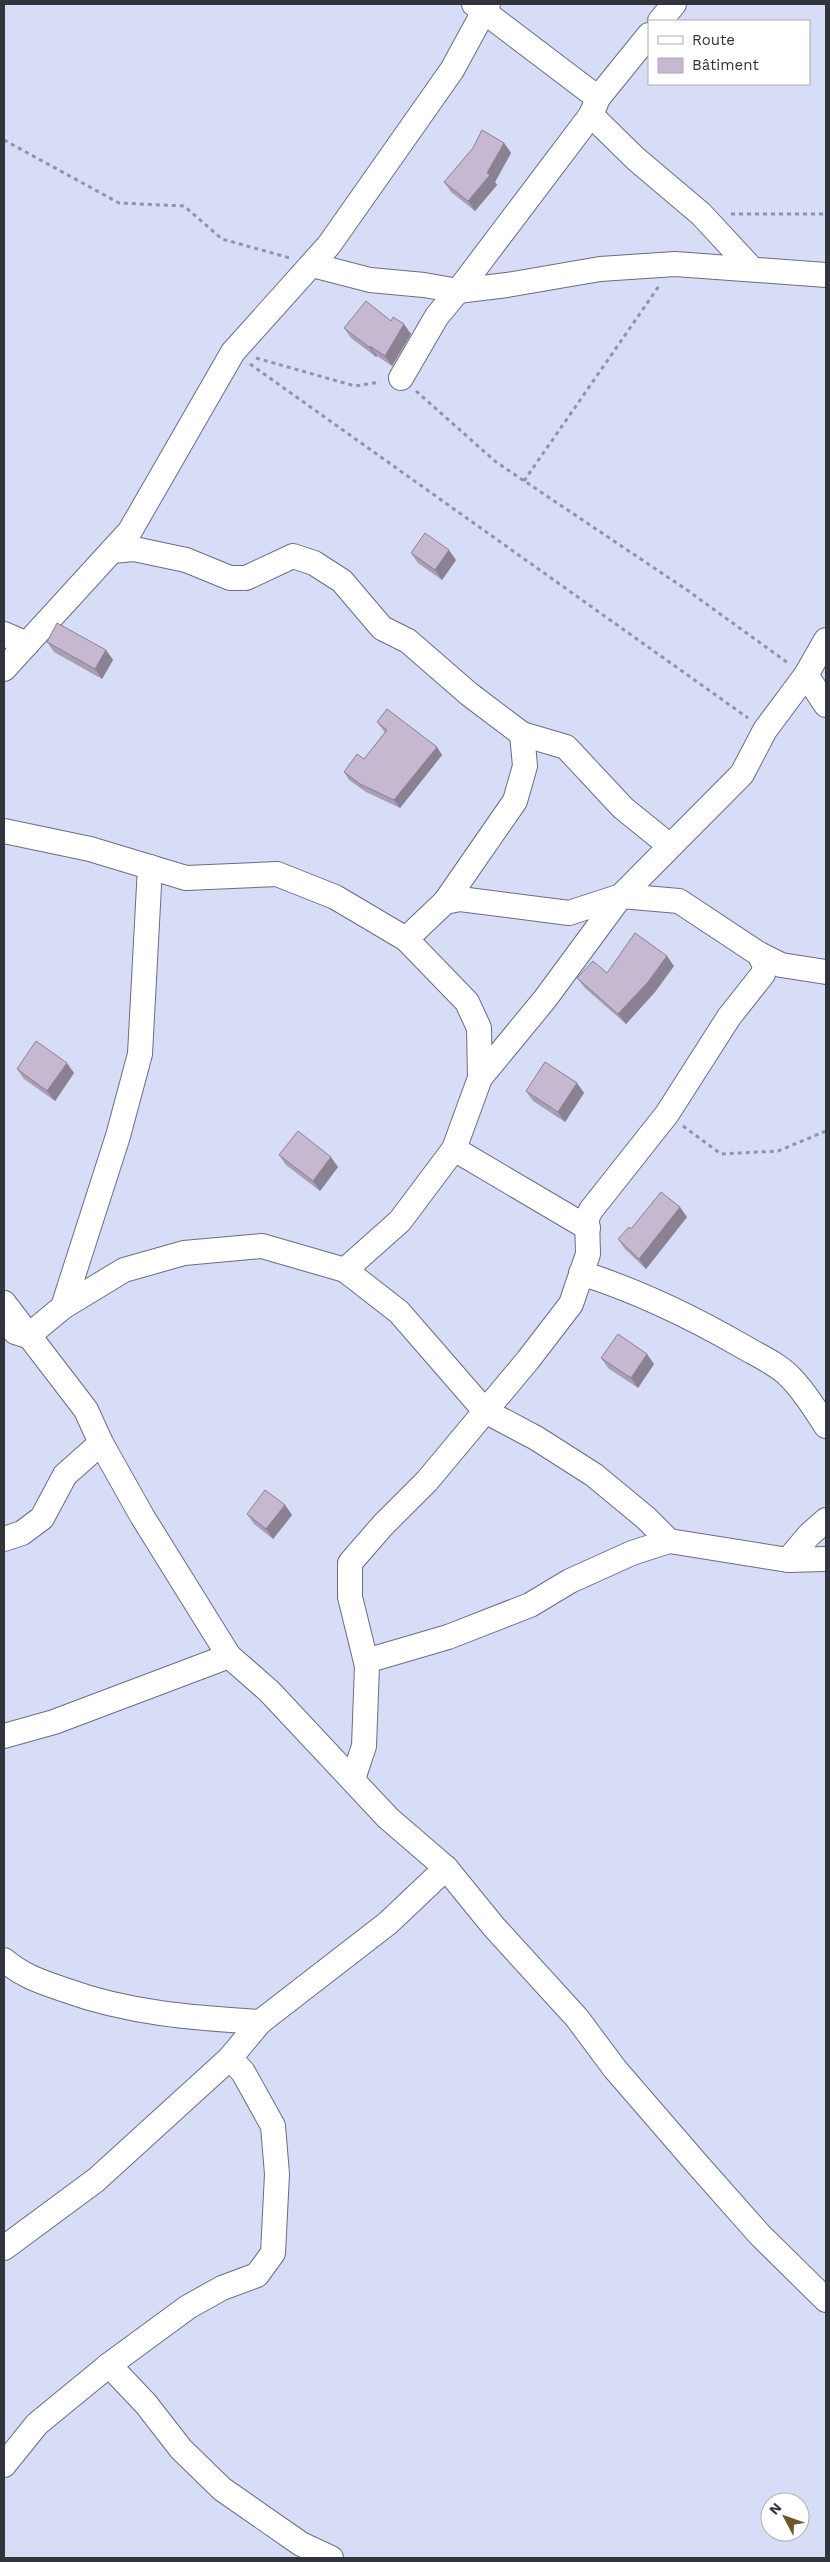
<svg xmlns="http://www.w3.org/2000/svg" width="830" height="2562" font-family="'Work Sans',sans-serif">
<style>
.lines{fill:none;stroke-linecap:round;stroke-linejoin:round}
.minor-casing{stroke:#696d84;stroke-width:26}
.path{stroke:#9094a7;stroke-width:3;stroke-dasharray:4 4;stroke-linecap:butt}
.minor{stroke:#fff;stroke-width:24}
.wall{fill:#a99eb3}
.shaded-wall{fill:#8a8192}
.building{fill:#c5b8d0;stroke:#8a8192}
</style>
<rect width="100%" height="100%" fill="#d8ddf7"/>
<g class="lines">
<defs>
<g id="minor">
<polyline points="474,4 598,98"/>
<polyline points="660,21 674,4"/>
<polyline points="591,115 636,159 701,214 752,269"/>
<polyline points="312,265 370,280 424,285 458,291 507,285 600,269 675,264 826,275"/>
<polyline points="401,378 437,316 458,291 591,115 598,98 649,35"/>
<polyline points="112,551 134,549 186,560 230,578 246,578 293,556 314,563 342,581 382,628 408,641 469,694 522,734 566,747 623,808 670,846"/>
<polyline points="4,634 27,644"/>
<polyline points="4,669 130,531 233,352 329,245 452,70 488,4"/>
<polyline points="806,675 826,705"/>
<polyline points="4,831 90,849 186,878 277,874 335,897 406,939 467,1002 479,1028 480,1078 454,1149 400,1221 345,1270"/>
<polyline points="445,902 515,801 525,766 522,734"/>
<polyline points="406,939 445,902 460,899 569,913 621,896 742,774 765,730 806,675 826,640"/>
<polyline points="759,954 781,965 826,972"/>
<polyline points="454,1149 588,1228"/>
<path d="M 581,1273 C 638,1291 690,1316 742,1346 C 757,1355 778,1364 790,1377 C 805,1392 815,1409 826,1426"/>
<polyline points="4,1303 86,1410 101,1443 142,1516 229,1656 269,1691 388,1818 446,1868 494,1927 577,2018 615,2069 698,2165 760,2235 826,2300"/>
<polyline points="63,1307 124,1270 184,1253 262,1246 345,1270 399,1312 485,1411 536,1438 594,1475 646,1518 669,1541 788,1560 826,1559"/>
<polyline points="15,1332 28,1336 63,1307 118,1136 140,1054 150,867"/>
<polyline points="4,1539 22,1533 42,1518 65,1475 101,1443"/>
<polyline points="788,1560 809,1535 826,1520"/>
<polyline points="366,1661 448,1637 530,1605 570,1581 632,1553 669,1541"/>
<polyline points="4,1736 54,1722 229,1656"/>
<polyline points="353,1779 364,1746 367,1666 350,1597 350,1563 383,1525 427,1481 528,1360 571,1304 588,1254 587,1218 591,1210 667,1114 729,1017 763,974 765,966 759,954 679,901 621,896 545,999 480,1078"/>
<path d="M 4,1960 C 25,1977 39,1981 65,1990 C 128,2013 193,2018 260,2022 L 388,1923 L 446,1868"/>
<polyline points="4,2248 96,2180 230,2058 260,2022"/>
<polyline points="109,2365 188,2307 222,2288 257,2275 273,2253 277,2174 273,2126 243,2072 230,2058"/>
<polyline points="4,2465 37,2424 109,2365 146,2404 181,2449 222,2489 301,2544 331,2558"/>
</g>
</defs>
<!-- minor casing -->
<use href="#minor" class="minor-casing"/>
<!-- path -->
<g class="path">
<polyline points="4,140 119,203 184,206 222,239 290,258"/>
<polyline points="731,214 826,214"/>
<polyline points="256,358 355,386 380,382"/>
<polyline points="250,364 748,718"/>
<polyline points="416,391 496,462 687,590 788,663"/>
<polyline points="524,481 659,286"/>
<polyline points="683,1126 721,1154 778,1151 826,1131"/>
</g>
<!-- minor -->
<use href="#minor" class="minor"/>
</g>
<!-- wall -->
<g class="wall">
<polygon points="504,143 511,153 495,182 497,185 475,211 451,192 444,182"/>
<polygon points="391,321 411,334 392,366 377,356 376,357 351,338 344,328"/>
<polygon points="411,553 456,560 442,580 418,563"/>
<polygon points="47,642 106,650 113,660 102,679 54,652"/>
<polygon points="377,722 442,755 400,808 366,792 349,780 344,772 364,759 385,732 383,730"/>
<polygon points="674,966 655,992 626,1024 585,988 577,978 607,973"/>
<polygon points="17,1069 74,1073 55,1101 24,1079"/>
<polygon points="577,1083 584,1093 565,1122 533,1101 526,1091"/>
<polygon points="279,1155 338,1167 320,1191 286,1165"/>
<polygon points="687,1217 646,1269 625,1249 618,1239 631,1229"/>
<polygon points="601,1358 654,1364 638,1388 608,1368"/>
<polygon points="285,1505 292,1515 273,1539 254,1524 247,1514"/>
</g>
<!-- shaded-wall -->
<g class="shaded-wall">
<polygon points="504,143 511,153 495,182 497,185 475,211 468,201 487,173"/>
<polygon points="404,324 411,334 392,366 385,356"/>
<polygon points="370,346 377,356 376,357 369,347"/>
<polygon points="449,550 456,560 442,580 435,570"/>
<polygon points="106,650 113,660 102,679 95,669"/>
<polygon points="437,747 442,755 400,808 394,800"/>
<polygon points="667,956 674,966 655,992 626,1024 618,1014"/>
<polygon points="67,1063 74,1073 55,1101 47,1091"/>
<polygon points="577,1083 584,1093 565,1122 558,1112"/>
<polygon points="331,1157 338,1167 320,1191 313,1181"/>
<polygon points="680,1207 687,1217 646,1269 639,1259"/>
<polygon points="647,1354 654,1364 638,1388 631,1378"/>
<polygon points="285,1505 292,1515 273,1539 266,1529"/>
</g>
<!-- building -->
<g class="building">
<polygon points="482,130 504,143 487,173 490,175 468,201 444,182 473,148"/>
<polygon points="366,301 391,321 393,317 404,324 385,356 370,346 369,347 344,328"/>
<polygon points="425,533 449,550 435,570 411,553"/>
<polygon points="57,623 106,650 95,669 47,642"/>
<polygon points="387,709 437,747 394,800 360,784 344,772 357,754 364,759 387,730 377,722"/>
<polygon points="635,933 667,956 648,982 618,1014 577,978 593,961 607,973"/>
<polygon points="36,1041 67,1063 47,1091 17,1069"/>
<polygon points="545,1062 577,1083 558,1112 526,1091"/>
<polygon points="298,1131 331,1157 313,1181 279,1155"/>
<polygon points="661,1192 680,1207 639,1259 618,1239 629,1227 631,1229"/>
<polygon points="618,1334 647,1354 631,1378 601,1358"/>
<polygon points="265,1490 285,1505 266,1529 247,1514"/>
</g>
<!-- border -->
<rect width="830" height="2562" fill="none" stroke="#31333d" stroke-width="10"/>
<!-- legend -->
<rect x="648" y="20" width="162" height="65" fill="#ffffff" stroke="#adadb1"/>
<rect x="658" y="36" width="25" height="8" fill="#ffffff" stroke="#adadb1"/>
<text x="692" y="45" font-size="15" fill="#31333d">Route</text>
<rect x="658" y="58" width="25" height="15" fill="#c5b8d0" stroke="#adadb1"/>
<text x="692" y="70" font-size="15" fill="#31333d">Bâtiment</text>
<!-- north arrow -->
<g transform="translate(785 2517) rotate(311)"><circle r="24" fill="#ffffff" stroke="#adadb1"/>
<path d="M0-4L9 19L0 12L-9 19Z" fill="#715427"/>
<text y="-8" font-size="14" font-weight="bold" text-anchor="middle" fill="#31333d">N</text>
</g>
</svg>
